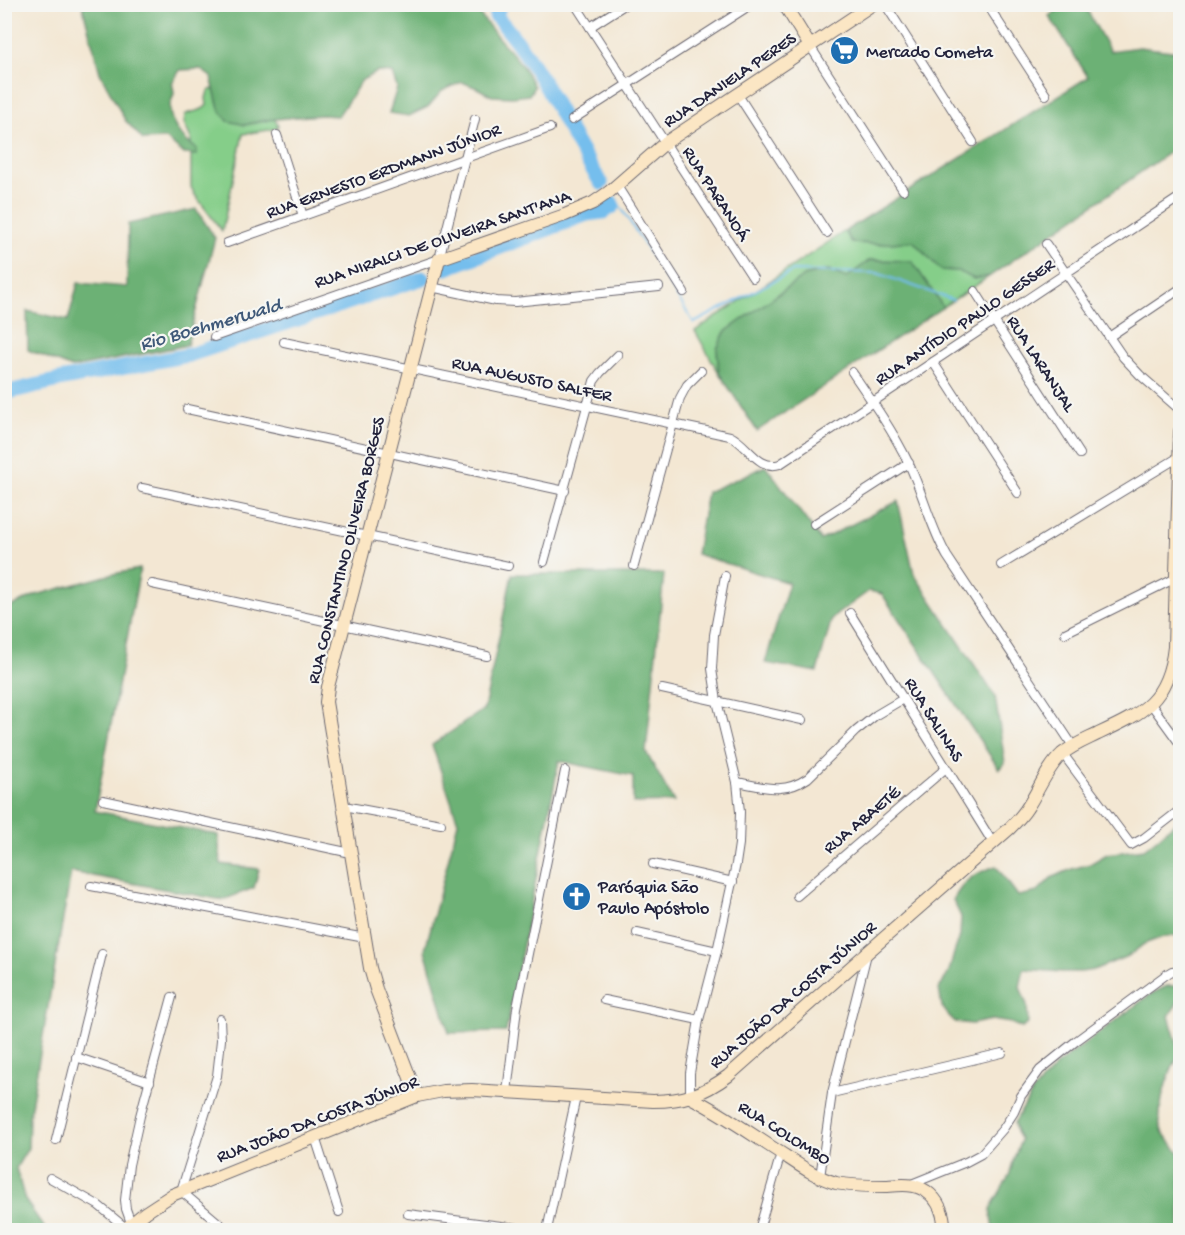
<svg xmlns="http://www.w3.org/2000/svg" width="1185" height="1235" font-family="'Gochi Hand',sans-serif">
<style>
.green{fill:#85ce89;stroke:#547862;stroke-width:1.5}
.forest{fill:#6cb175;stroke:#476a58;stroke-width:1.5}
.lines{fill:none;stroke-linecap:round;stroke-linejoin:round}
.stream{stroke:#75beed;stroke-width:2}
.river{stroke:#75beed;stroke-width:15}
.street-casing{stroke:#6b6770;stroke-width:10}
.secondary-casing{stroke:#6b6770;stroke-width:14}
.street{stroke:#fff;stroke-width:8}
.secondary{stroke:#fbe6c4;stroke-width:12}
.labels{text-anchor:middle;stroke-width:4.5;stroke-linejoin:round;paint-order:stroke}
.poi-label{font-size:18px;fill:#22223b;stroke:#f6f6f2;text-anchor:start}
.street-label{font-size:18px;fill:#22223b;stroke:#f6f6f2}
.water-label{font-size:20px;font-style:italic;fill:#3f5979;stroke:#f6f6f2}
</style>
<rect width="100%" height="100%" fill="#f6f6f2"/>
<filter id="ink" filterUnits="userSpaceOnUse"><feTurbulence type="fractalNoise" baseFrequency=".0167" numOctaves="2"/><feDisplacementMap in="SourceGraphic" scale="12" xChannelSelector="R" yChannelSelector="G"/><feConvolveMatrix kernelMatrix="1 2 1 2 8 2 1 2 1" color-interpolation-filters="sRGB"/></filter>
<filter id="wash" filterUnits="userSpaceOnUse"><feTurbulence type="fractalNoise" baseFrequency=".008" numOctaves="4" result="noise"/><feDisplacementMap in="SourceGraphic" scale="24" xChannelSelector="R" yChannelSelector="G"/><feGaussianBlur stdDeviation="1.35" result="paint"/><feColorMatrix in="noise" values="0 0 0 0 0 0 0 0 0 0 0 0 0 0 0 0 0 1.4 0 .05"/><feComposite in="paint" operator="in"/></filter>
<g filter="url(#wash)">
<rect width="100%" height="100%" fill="#f3e7d3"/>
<!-- green -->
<g class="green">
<path d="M 213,89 L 215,92 L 219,109 L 245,125 L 274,119 L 277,123 L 278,126 L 275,129 L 243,134 L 222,231 L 195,195 L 191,187 L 191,139 L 184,123 L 185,115 C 192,110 201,113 207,105 L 206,98 L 208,91 Z"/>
<polygon points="845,231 852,243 879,244 913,241 941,270 958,271 974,279 990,276 943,307 911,261 870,260 846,279 829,270 804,276 725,332 717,349 719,373 695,331"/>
</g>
<!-- forest -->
<g class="forest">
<path d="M 82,5 L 482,5 L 480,15 C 487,23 494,33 501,41 C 516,57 525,67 534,87 L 529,95 L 512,97 L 492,96 L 477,88 L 462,82 L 442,91 L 428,107 L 409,116 L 389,113 L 397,88 L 392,73 L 377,72 L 362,80 L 338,116 L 322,115 L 297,117 L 266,120 L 245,125 L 228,121 L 219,109 L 211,77 L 200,69 L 180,70 L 172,83 C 173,87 174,90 174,93 C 174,97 170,102 170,106 C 169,124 183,140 197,149 L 197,155 L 184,154 L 166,139 L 143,140 L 125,120 L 100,73 Z"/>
<polygon points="1065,5 1084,5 1110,51 1139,47 1180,52 1180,145 990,276 974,279 958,271 941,270 913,241 879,244 852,243 845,231 1088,77 1049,16"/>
<polygon points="196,209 215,238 187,345 72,368 28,350 27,311 68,320 78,283 127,287 128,224"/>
<polygon points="870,260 912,261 943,307 757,431 719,373 717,349 725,332 804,276 829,270 846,278"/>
<polygon points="766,466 821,540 898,501 914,574 995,696 1005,763 999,769 882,594 869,591 832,618 817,672 765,663 789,583 696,554 707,492"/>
<polygon points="140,569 95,811 218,835 221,864 259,869 254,888 223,900 71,872 29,1118 28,1148 16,1168 25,1200 46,1230 5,1230 5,609 36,595 113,574"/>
<polygon points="512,574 664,574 646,752 674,802 633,803 633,776 559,761 506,1032 449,1033 425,950 458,822 432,745 484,709"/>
<path d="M 1180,820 L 1180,935 L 1163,937 L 1144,944 L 1130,955 L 1094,970 L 1081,972 L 1062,972 L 1024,969 L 1020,987 L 1027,1005 L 1028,1023 L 1022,1028 L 1011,1023 L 992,1020 L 972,1024 L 954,1022 L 942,1007 L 939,989 L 949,972 L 954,953 L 960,936 L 961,917 L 953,900 C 965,879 973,874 996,866 L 1018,896 L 1037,892 L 1051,878 L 1072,869 L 1090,864 L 1107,854 L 1144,849 L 1158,838 L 1172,825 Z"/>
<path d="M 1167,986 L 1180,986 L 1180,999 L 1169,1016 L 1180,1053 C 1169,1072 1162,1090 1160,1112 C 1160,1116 1159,1122 1160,1126 C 1163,1136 1174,1146 1180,1153 L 1180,1230 L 993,1230 L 990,1209 L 1009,1176 L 1014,1158 L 1021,1140 L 1016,1132 L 1014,1123 L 1034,1090 L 1058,1064 L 1151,994 Z"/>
</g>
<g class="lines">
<!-- stream -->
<polyline class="stream" points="613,206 618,203 694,323 793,271 877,273 953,300"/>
<!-- river -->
<g class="river">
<path d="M 500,4 L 496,16 C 525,48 546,85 566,124 C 577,144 589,164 601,183"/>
<polyline points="446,268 587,214 603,212 613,206 611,202"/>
<polyline points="4,393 64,379 189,355 423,278"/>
</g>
</g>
</g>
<g filter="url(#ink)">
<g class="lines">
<defs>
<g id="street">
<polyline points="575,4 753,278"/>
<polyline points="885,4 973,142"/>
<polyline points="987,4 1046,95"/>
<polyline points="590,27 626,4"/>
<polyline points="810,46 903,190"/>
<polyline points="738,95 827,233"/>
<polyline points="572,120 752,4"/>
<polyline points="277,135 303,216"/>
<polyline points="617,186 684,292"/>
<polyline points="227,243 550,128"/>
<polyline points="1046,244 1123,357 1140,375 1180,410"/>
<polyline points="431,287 496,301 515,302 659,287"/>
<polyline points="975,291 1080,454"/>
<polyline points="214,337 439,259 475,119"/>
<polyline points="1109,337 1180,289"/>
<path d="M 284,342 L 730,436 C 748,444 758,471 780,464 L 1180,197"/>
<polyline points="933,362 1018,493"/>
<path d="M 852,372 C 872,401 893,431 908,462 C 923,493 930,526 947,556 L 1073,746"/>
<polyline points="187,409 565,491"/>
<polyline points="142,488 508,566"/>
<polyline points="814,524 909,463"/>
<polyline points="544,562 594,381 600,373 618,355"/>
<polyline points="1001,565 1179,457"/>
<polyline points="634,566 680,398 687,385 701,371"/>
<polyline points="152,584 487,656"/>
<polyline points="850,613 993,843"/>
<polyline points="1065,633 1176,578"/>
<polyline points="662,689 802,720"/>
<polyline points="1151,704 1180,744"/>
<polyline points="1063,754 1131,845 1144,838 1180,810"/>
<path d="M 737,782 C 764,787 783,795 808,778 L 856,731 L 876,715 L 903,699"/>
<polyline points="103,800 351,853"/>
<polyline points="344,806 441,824"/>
<polyline points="653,864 733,882"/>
<polyline points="91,886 365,938"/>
<polyline points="797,896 946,768"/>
<polyline points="637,933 717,951"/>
<polyline points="604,1000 699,1020"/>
<polyline points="220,1019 221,1040 217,1076 181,1191 227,1230"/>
<polyline points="76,1057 150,1082"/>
<polyline points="507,1092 517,1008 565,771"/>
<polyline points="832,1093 1002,1053"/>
<polyline points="690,1097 690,1073 699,1020 717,951 736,864 739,844 740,812 737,782 717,701 712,669 714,635 725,576"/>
<polyline points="315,1137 339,1212"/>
<polyline points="56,1140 102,954"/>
<polyline points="820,1177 832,1093 867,954"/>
<polyline points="50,1178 98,1205 126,1228"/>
<polyline points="909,1185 966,1162 981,1154 1003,1129 1014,1112 1021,1096 1040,1070 1076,1041 1167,974 1172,971 1180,970"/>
<polyline points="408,1214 533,1230"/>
<polyline points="131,1223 126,1209 125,1200 129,1165 140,1116 172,997"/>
<polyline points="459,1230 461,1221"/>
<polyline points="547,1230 576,1097"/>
<polyline points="759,1230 781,1153"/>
</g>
<g id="secondary">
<polyline points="784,4 810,46"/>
<polyline points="417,1096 376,989 370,968 326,702 328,687 439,259 565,215 593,203 609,192 665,143 873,4"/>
<path d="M 690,1097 C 724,1114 755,1137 787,1157 C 802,1167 818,1178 836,1183 C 851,1186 870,1186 886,1186 C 900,1185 913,1183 926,1191 C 939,1200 945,1215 944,1230"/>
<path d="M 124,1230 L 146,1212 L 172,1195 L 417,1096 L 443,1091 L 472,1090 L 653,1101 C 684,1101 703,1094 728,1076 L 868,952 L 1009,829 C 1016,822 1022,816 1027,808 C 1039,790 1047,768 1062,754 C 1073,745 1086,740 1098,734 C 1143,713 1168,701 1174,647 L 1180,431"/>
</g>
</defs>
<!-- street casing -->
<use href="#street" class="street-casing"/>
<!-- secondary casing -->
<use href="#secondary" class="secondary-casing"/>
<!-- street -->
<use href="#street" class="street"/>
<!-- secondary -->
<use href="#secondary" class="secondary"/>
</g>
</g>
<!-- icons -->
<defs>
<symbol id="supermarket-disc" viewBox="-11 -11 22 22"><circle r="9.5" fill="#1f6fb2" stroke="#f6f6f2"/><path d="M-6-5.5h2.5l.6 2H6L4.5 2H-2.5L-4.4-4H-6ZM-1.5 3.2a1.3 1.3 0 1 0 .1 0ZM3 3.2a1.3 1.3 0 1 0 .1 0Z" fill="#fff"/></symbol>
<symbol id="church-disc" viewBox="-11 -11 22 22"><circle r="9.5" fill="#1f6fb2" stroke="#f6f6f2"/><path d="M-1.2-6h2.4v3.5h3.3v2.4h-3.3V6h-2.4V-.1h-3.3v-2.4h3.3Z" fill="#fff"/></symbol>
</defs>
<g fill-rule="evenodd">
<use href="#supermarket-disc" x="828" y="34" width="33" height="33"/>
<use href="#church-disc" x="560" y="880" width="33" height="33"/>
</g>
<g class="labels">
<!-- poi labels -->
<g class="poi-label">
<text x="866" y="57">Mercado Cometa</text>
<text x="598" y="892">Paróquia São<tspan x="598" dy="21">Paulo Apóstolo</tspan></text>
</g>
<!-- street labels -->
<g class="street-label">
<text transform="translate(729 79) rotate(-34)" y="6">RUA DANIELA PERES</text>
<text transform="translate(383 170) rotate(-20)" y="6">RUA ERNESTO ERDMANN JÚNIOR</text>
<text transform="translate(717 193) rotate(57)" y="6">RUA PARANOÁ</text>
<text transform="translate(442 238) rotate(-19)" y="6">RUA NIRALCI DE OLIVEIRA SANT'ANA</text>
<text transform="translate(964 321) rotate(-34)" y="6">RUA ANTÍDIO PAULO GESSER</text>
<text transform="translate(1042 363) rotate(57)" y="6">RUA LARANJAL</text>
<text transform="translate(532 378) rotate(12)" y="6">RUA AUGUSTO SALFER</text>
<text transform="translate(345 550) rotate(-76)" y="6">RUA CONSTANTINO OLIVEIRA BORGES</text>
<text transform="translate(935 719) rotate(58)" y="6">RUA SALINAS</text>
<text transform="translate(861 819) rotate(-40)" y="6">RUA ABAETÉ</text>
<text transform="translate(792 994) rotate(-41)" y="6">RUA JOÃO DA COSTA JÚNIOR</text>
<text transform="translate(317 1118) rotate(-21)" y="6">RUA JOÃO DA COSTA JÚNIOR</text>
<text transform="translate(785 1132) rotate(32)" y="6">RUA COLOMBO</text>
</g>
<!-- water labels -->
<g class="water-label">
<text transform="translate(210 323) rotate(-16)" y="7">Rio Boehmerwald</text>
</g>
</g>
<!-- margin -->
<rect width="1185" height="1235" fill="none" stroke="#f6f6f2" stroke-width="24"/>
</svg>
